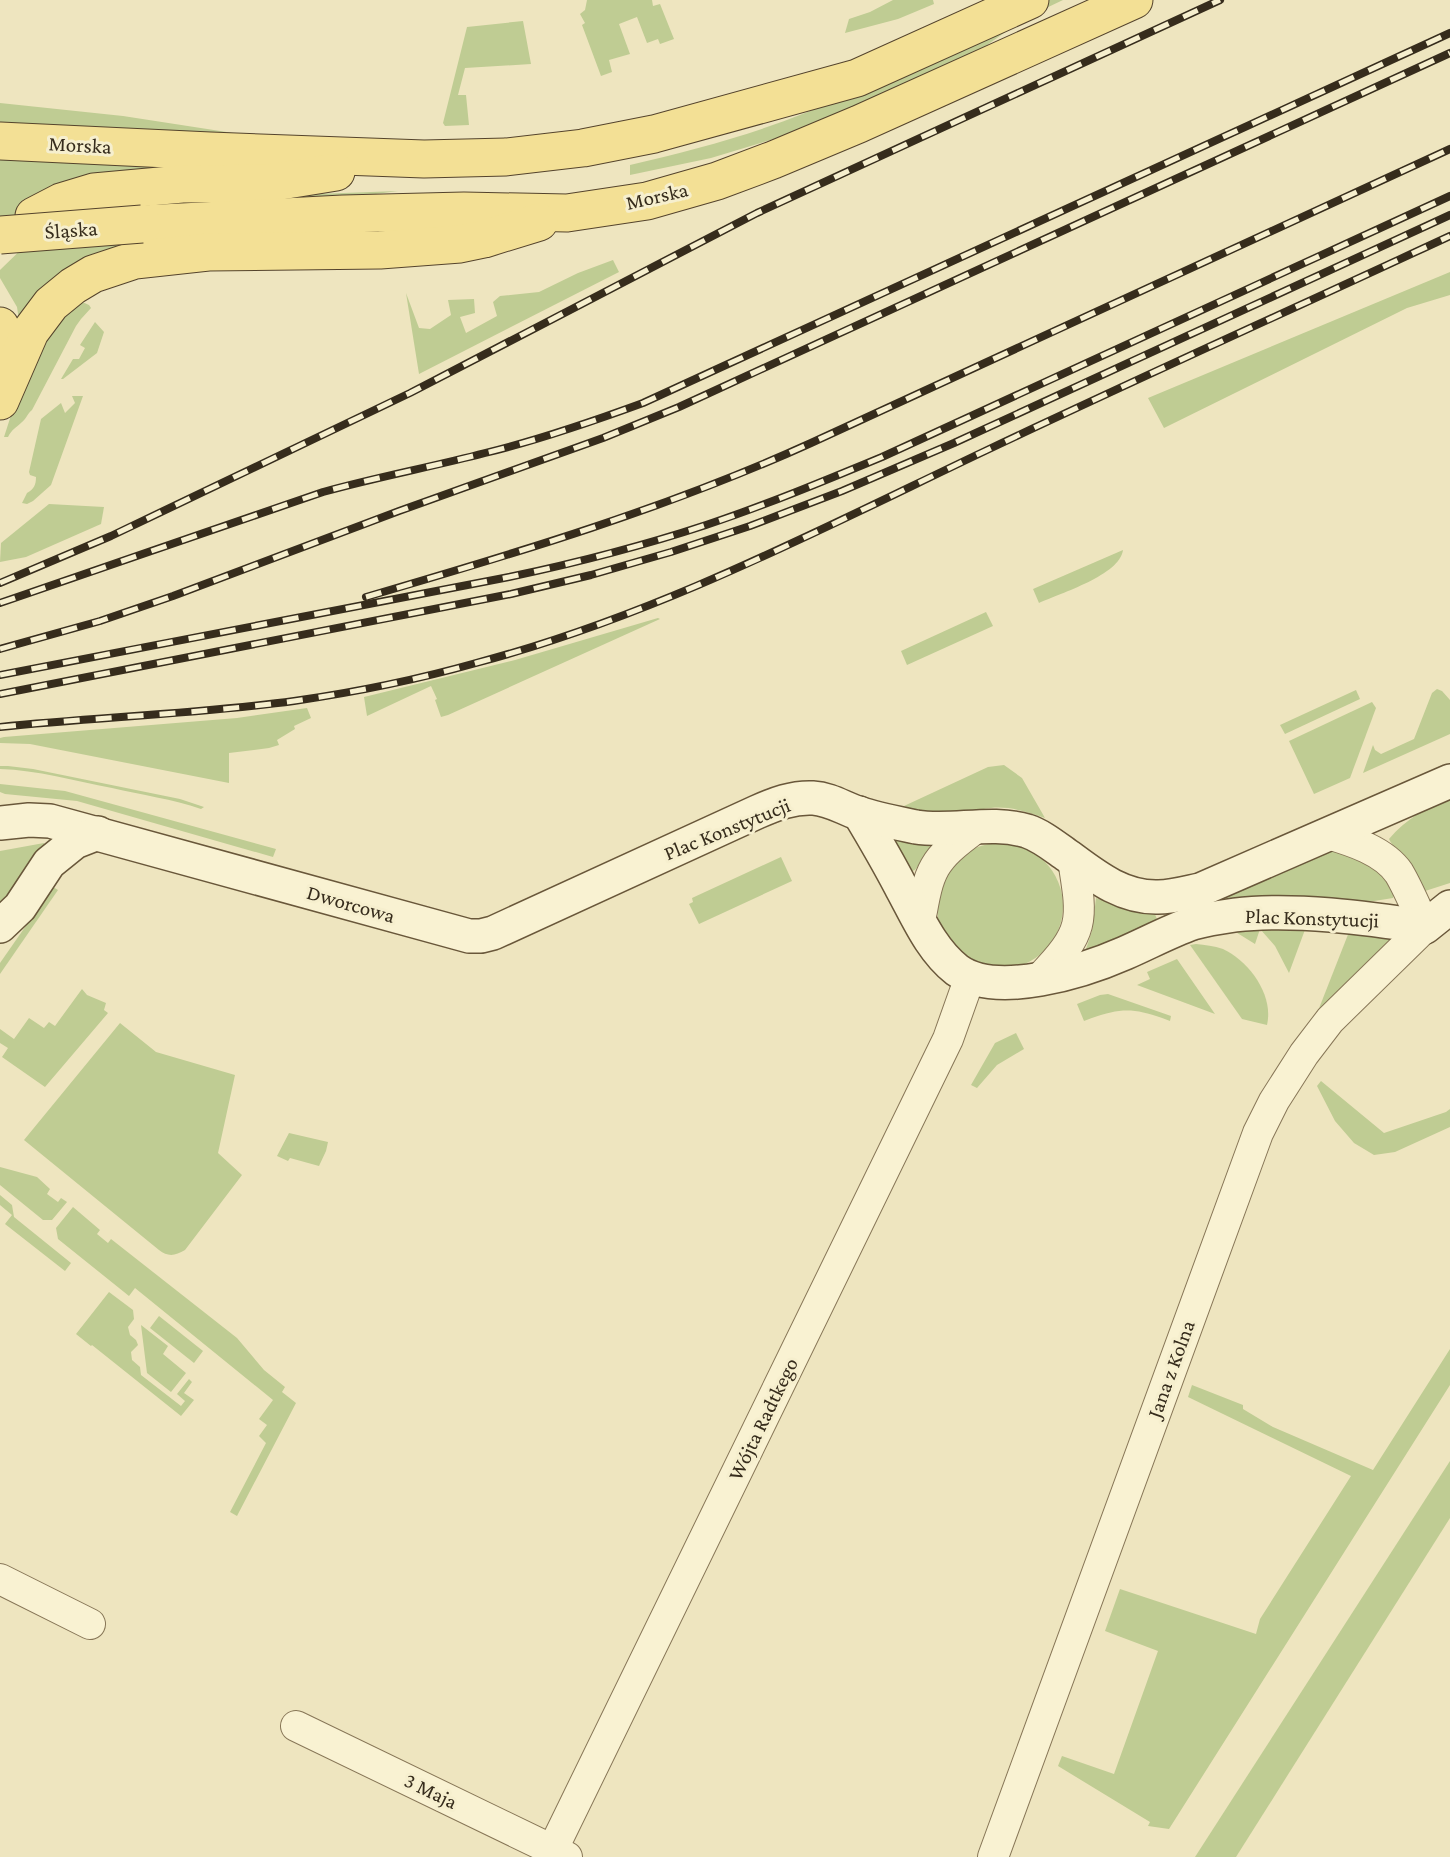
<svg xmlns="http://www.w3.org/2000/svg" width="1450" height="1857" font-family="'Crimson Pro',serif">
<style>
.green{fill:#bfcc93}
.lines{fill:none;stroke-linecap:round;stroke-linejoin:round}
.tertiary-casing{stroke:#877657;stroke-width:32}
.secondary-casing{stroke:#69573a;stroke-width:36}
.primary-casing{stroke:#54432c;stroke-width:39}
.tertiary{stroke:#f9f2d2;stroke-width:30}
.secondary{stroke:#f9f2d2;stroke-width:33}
.primary{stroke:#f3e095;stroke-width:37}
.rail-casing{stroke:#362c1c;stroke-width:8}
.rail{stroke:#f6efce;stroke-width:5;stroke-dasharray:16;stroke-linecap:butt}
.primary-bridge-casing{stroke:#54432c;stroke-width:39;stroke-linecap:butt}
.primary-bridge{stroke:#f3e095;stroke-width:37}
.labels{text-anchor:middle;stroke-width:6;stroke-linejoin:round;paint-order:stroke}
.street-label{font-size:21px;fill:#362c1c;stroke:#f6efce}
</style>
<rect width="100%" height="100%" fill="#eee5bf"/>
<!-- green -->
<g class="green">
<polygon points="587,0 652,0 653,6 660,4 674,39 660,44 658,39 647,43 637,17 619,24 630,54 609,60 612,72 601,76 582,25 585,23 580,14 585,10"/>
<polygon points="893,0 933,0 934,4 898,19 845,33 849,19 870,12"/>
<path d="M 1049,0 L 1063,0 L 1042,10 L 1011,28 L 966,60 L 797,132 L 711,158 L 630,175 L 630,165 C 689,151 748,136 805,113 C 889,81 968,38 1049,0 Z"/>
<polygon points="523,21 531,64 465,68 458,95 466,95 469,125 445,126 443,123 467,27"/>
<polygon points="0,103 123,116 246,135 0,127"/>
<polygon points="0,155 285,167 20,217 0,219"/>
<polygon points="398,191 346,198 143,244 19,321 17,307 0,278 0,270 34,237 123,201"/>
<polygon points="613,260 619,272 419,374 406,293 419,328 430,329 451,315 448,300 474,299 475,313 460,317 466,333 497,316 493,302 500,296 539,292 578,273"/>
<polygon points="1450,272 1450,295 1407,308 1164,428 1148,398"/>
<path d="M 78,300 L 89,305 L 91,308 L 81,319 L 76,326 L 32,410 C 27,414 27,418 22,422 C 16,428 12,429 8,437 L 4,437 L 15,403 L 37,349 Z"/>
<polygon points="95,322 104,332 97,353 63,379 61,379 73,359 79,359 85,348 80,345"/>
<path d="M 72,396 L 83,396 L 51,485 L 33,501 L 27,504 L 22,503 L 27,493 C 34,489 36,485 36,477 L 30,475 L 29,472 L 41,419 L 61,403 L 65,413 L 75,403 Z"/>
<polygon points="49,504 104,507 101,524 26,557 0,562 1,543"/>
<path d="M 1123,550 C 1120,575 1061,593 1039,603 L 1033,589 Z"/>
<polygon points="986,612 993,626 907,665 901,651"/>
<polygon points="658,618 660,619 448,715 441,717 435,700 437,699 431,686 367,716 364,697 515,660"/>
<polygon points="1437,689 1442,691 1450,700 1450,734 1363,773 1373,745 1375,750 1381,754 1414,739 1432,693"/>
<polygon points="1356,690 1360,699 1285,734 1280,725"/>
<polygon points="1372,702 1376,708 1350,778 1314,794 1289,741"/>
<polygon points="307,708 311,718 294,726 295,729 277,740 279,745 269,748 229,753 229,783 30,744 0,743 0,738 4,737 237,718"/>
<path d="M 1004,765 L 1022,778 L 1045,818 C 1027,812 1010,806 991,808 C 978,809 966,815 953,815 C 937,816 919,812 904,806 L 988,767 Z"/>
<path d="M 8,766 L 33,769 L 180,799 L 204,807 L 201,809 C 173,799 141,795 112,788 C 75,781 37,770 0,769 L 0,766 Z"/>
<polygon points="0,784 65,791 276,849 273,857 77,801 5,794 0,792"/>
<path d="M 1450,794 L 1450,883 L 1422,892 C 1418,882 1415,869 1408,860 C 1402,853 1393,848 1389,839 C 1406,819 1428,807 1450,794 Z"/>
<polygon points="888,830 935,843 915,870 912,871"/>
<polygon points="44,843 45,846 0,906 0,851"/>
<circle cx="1000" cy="906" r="63"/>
<path d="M 1331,851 C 1359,855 1381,868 1394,894 L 1393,898 L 1368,902 L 1351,903 L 1206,902 Z"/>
<polygon points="781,857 792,881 699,924 689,904 693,902 692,898"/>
<polygon points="53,887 58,890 0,974 0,963"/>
<polygon points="1096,898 1127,908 1154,912 1159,924 1084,955 1092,931"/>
<polygon points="1306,927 1289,973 1275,946 1260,929 1255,944 1234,931 1242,928"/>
<polygon points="1349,932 1392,935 1388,943 1316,1016"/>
<path d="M 1196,944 C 1205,945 1214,946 1223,949 C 1249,961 1274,995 1267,1025 L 1242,1019 L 1190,945 Z"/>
<polygon points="1177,959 1215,1014 1137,985 1150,979 1147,972"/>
<polygon points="82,989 87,995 106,1003 104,1010 108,1013 45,1087 2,1057 8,1048 0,1043 0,1029 14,1039 29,1018 44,1028 49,1022 55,1026"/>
<path d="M 1108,994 L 1171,1016 L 1170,1021 C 1134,1007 1120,1007 1084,1021 L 1077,1004 L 1100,995 Z"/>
<path d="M 120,1023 L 156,1052 L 235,1075 L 218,1153 L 242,1175 L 185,1250 C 175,1256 168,1257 159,1250 L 24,1140 Z"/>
<polygon points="1016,1033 1024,1049 997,1065 977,1088 971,1085 995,1043"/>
<polygon points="1321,1081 1384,1133 1446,1112 1450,1109 1450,1127 1395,1152 1374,1155 1354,1143 1335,1121 1317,1086"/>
<polygon points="289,1133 328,1142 326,1151 319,1166 290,1158 288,1161 277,1156"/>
<polygon points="0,1167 37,1177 50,1189 47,1194 58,1202 61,1198 67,1202 52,1220 43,1220 0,1185"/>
<polygon points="0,1195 12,1205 14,1217 71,1263 65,1271 5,1224 12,1215 0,1205"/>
<polygon points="73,1207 100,1230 97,1234 108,1243 111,1239 237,1338 264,1370 285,1387 282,1392 296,1403 237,1516 230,1512 266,1443 259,1436 267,1425 259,1419 273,1400 135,1288 129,1296 58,1239 56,1228"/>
<polygon points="109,1292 133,1310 134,1319 128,1327 130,1335 136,1340 138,1345 131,1352 132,1360 140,1367 141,1375 181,1406 185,1401 177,1394 189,1379 192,1382 184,1393 194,1400 181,1416 92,1345 91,1346 76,1334"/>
<polygon points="159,1316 203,1351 194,1363 150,1328"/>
<polygon points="141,1325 168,1346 163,1354 186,1373 171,1392 147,1373"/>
<polygon points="1450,1349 1450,1385 1169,1829 1148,1826 1150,1822 1058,1766 1062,1756 1114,1774 1158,1651 1105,1631 1120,1589 1256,1634 1260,1619 1351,1476 1188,1397 1192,1385 1243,1405 1243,1409 1273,1427 1373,1470"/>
<polygon points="1450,1461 1450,1518 1236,1857 1195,1857"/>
</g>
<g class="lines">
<defs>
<g id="tertiary">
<path d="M 920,922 C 929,869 932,860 976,828"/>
<path d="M 1040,978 C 1085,931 1083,922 1073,860"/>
<polyline points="0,1579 90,1624"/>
<polyline points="296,1726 567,1857"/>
<polyline points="549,1857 948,1039 970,977"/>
<path d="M 993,1857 L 1258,1133 L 1274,1101 L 1304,1054 L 1330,1020 L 1425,927 C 1417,910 1409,890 1399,873 C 1384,851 1352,841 1328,834"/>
</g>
<g id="secondary">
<path d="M 859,813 C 874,838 888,862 901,887 C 917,916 931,950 957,970 C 997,999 1084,971 1125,953 C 1148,943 1170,931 1193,923 C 1207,919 1221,917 1235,915 C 1293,908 1368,918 1425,927 L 1450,907"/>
<path d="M 0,823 L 29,820 L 50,821 L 469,936 L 481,936 L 493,933 L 757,812 C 775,804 793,797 813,798 C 830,799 843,808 858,813 C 876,819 897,823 916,827 C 952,833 991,820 1027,831 C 1042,836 1055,847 1068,856 C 1095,876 1122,898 1158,897 C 1172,897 1186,893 1200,890 L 1450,781"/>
<polyline points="0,926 20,907 49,863 75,842 98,833"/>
</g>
<g id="primary">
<polyline points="0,141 210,151 424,159 506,157 583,148 654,134 857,78 1030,0"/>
<polyline points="34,216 61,202 94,192 182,184 268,183 336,172"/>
<polyline points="142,224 343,214 464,211 567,213 647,201 717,181 773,160 859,124 1134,0"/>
<polyline points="0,326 2,384"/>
<polyline points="0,401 30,332 51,304 73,286 93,274 135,260 208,252 380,250 460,244 484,239 539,222"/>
</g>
</defs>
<!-- tertiary casing -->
<use href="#tertiary" class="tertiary-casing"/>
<!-- secondary casing -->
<use href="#secondary" class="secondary-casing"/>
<!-- primary casing -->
<use href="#primary" class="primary-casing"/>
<!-- tertiary -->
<use href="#tertiary" class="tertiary"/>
<!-- secondary -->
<use href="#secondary" class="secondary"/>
<!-- primary -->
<use href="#primary" class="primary"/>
<defs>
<g id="rail">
<polyline points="0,583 111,536 410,393 757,213 1220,0"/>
<path d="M 366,597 C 517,553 668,508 811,443 L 1450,149"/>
<path d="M 0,603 L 323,492 C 377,477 431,467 485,453 C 539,440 591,422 643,403 L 1450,33"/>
<polyline points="0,649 100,621 173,596 399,511 603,438 679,407 1450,53"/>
<path d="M 0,675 L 509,577 C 576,563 642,546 706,525 C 766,505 824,481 882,457 L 1450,196"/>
<polyline points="0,694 511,594 591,575 671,552 750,526 842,491 954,443 1450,215"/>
<path d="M 0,727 C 98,717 197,714 294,701 C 356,692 416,680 476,663 C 655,616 819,530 985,451 C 1139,378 1295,308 1450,236"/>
</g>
</defs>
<!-- rail casing -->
<use href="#rail" class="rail-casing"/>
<!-- rail -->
<use href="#rail" class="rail"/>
<defs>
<polyline id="primary-bridge" points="0,235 142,224"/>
</defs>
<!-- primary-bridge casing -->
<use href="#primary-bridge" class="primary-bridge-casing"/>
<!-- primary-bridge -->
<use href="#primary-bridge" class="primary-bridge"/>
</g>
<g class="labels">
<!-- street labels -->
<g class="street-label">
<text transform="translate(80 145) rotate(3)" y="7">Morska</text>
<text transform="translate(657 196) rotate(-13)" y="7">Morska</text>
<text transform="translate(71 230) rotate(-4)" y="7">Śląska</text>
<text transform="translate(727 829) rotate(-22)" y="7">Plac Konstytucji</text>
<text transform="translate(351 904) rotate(16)" y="7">Dworcowa</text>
<text transform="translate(1312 918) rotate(2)" y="7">Plac Konstytucji</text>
<text transform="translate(1171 1369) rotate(-70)" y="7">Jana z Kolna</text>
<text transform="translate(763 1419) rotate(-64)" y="7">Wójta Radtkego</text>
<text transform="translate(431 1791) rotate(26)" y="7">3 Maja</text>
</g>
</g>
</svg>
